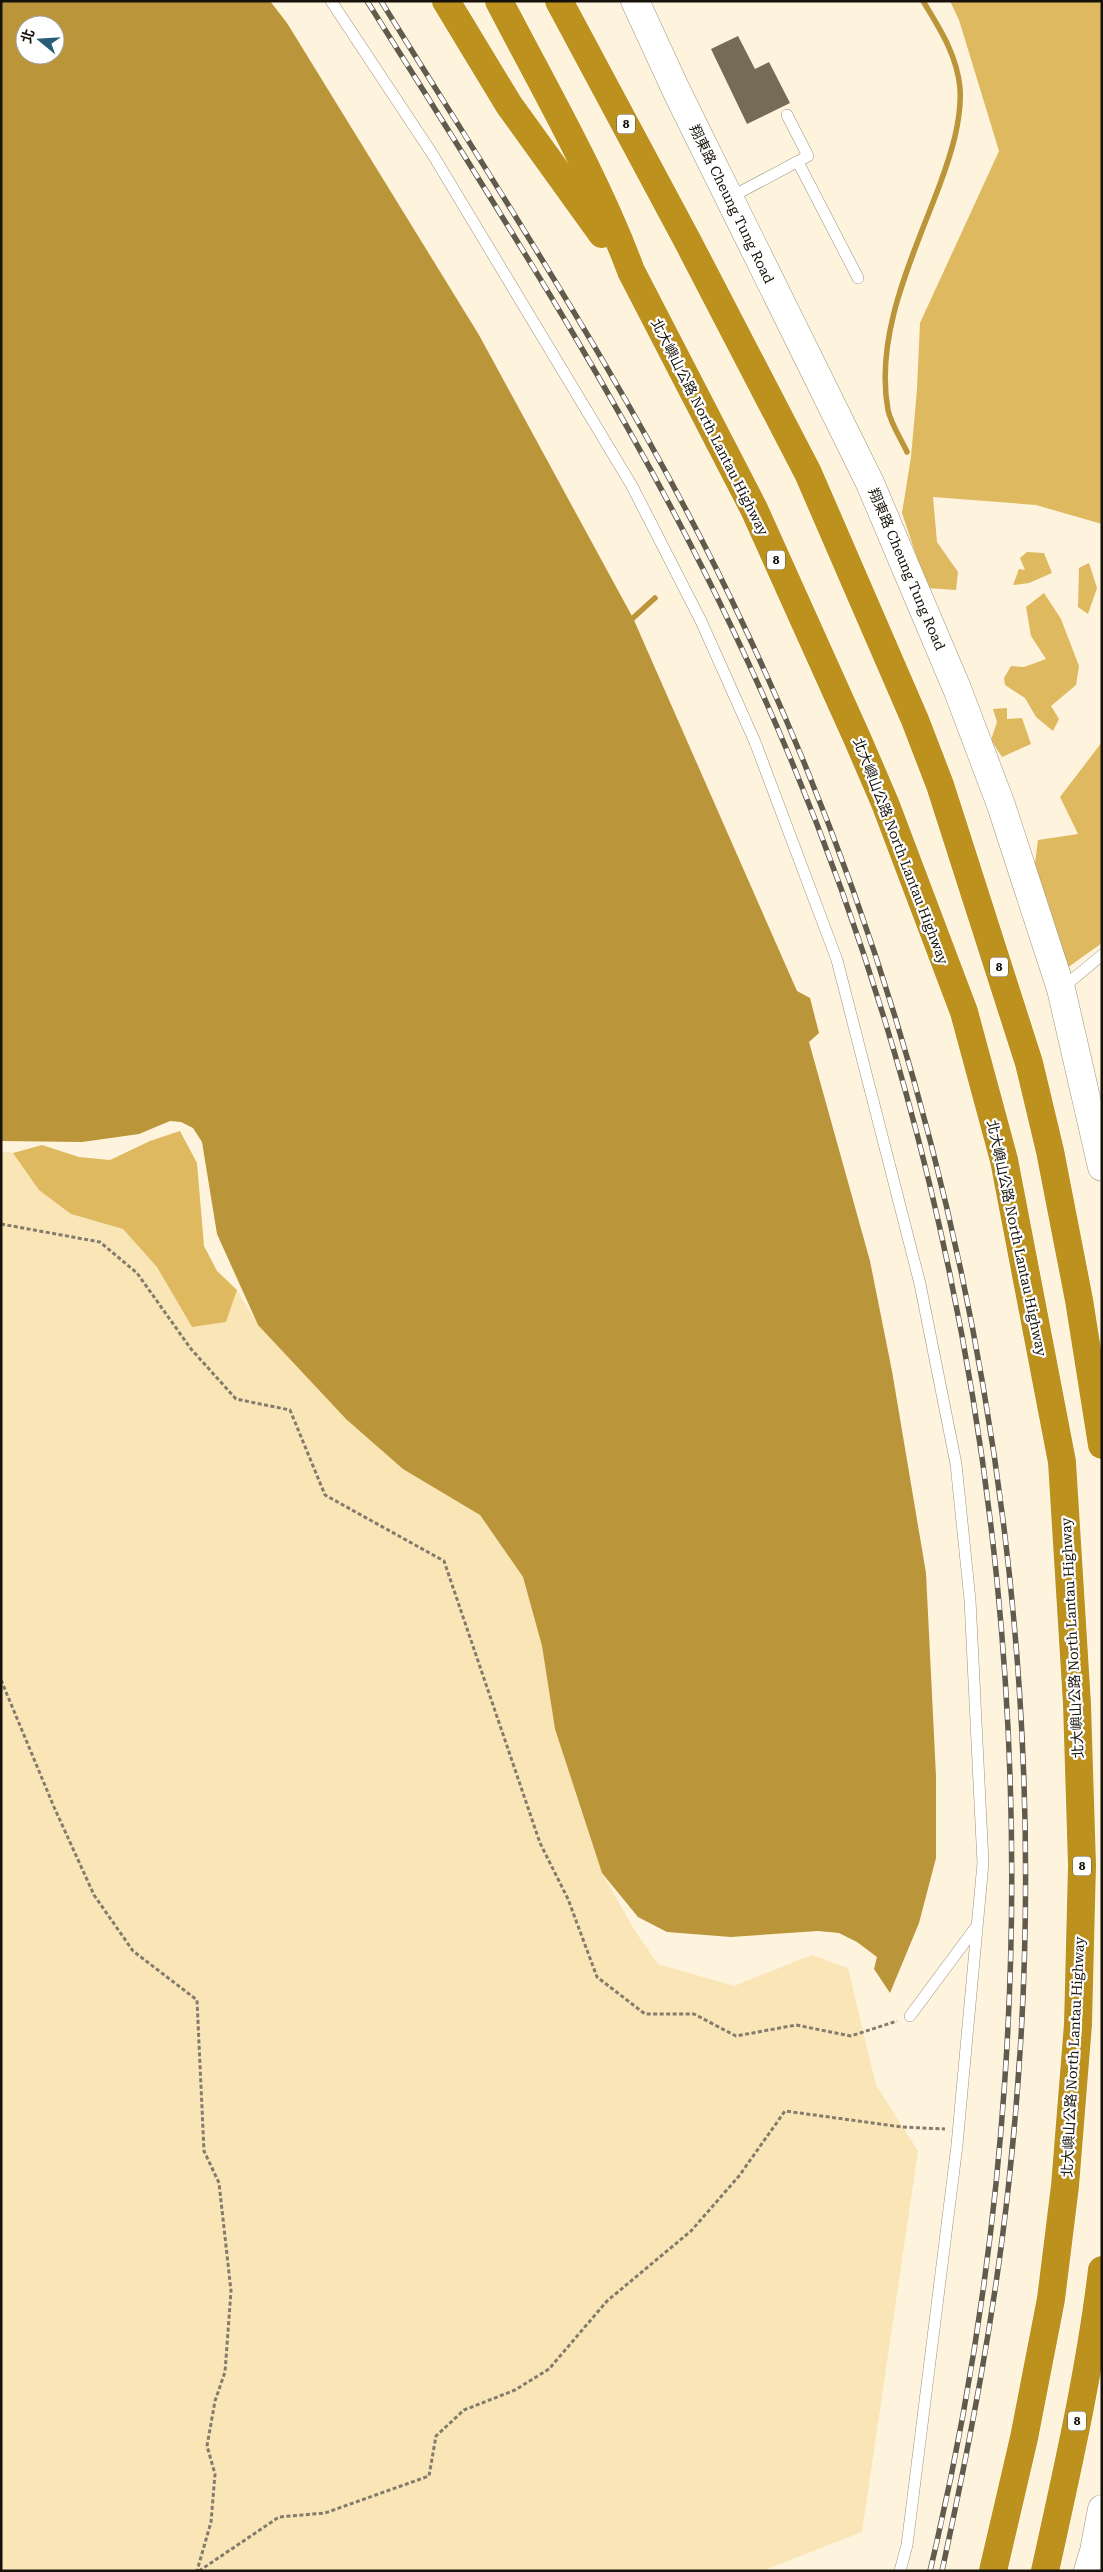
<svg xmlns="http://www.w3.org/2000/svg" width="1103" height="2572" font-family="'Roboto Serif','Noto Sans TC',serif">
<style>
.green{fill:#fae5b7}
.forest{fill:#dfb960}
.water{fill:#bb953a;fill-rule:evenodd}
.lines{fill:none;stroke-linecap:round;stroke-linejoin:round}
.stream{stroke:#bb953a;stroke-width:5.5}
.building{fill:#756b57}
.service-casing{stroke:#9e947e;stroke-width:12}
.secondary-casing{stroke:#9e947e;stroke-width:29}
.motorway-casing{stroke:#fff;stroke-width:29}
.path{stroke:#837c6d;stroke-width:3;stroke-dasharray:4 2.5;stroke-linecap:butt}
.service{stroke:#fff;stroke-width:11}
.secondary{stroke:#fff;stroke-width:28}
.motorway{stroke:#bc911d;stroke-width:28}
.rail-casing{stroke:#615b4e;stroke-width:5.5}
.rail{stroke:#fff;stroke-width:4;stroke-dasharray:11;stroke-linecap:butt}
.labels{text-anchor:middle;stroke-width:4.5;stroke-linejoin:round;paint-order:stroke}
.shield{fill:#fff;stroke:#5c5954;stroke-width:1}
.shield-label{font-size:12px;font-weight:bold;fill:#16120a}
.street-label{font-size:14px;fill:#16120a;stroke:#fff}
</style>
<rect width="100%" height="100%" fill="#fef3dc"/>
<!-- green -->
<polygon class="green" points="1,1151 34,1156 71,1214 123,1229 157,1267 192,1327 226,1322 237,1290 258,1325 445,1493 480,1515 523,1577 542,1646 555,1729 602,1873 635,1931 658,1964 734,1986 812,1955 848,1968 876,2085 918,2151 862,2532 762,2571 1,2571"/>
<!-- forest -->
<g class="forest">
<polygon points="950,1 1102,1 1102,524 1036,505 933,497 937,542 958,572 956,590 927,588 902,513 911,457 917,389 920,323 999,151 959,20"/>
<polygon points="1027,552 1044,553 1052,573 1029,583 1013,585 1019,569 1025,570 1020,558"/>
<polygon points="1089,563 1097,588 1088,614 1078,607 1079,568"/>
<polygon points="1044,593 1061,619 1079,666 1076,685 1051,706 1059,719 1053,731 1036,717 1025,698 1005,685 1004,678 1011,666 1024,667 1046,659 1031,636 1026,607"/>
<polygon points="1007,708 1007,719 1022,718 1031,744 1002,757 991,740 997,722 993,709"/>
<polygon points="1102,742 1102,943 1067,968 1034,871 1038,840 1078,834 1060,797"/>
<polygon points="180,1131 197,1163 204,1246 217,1271 237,1290 226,1322 192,1327 157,1267 123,1229 71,1214 39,1190 13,1153 42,1145 79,1157 110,1160 150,1141"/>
</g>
<!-- water -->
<path class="water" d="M 1,1 L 270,1 L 287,23 L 479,335 L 633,618 L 797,991 L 810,998 L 819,1033 L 809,1042 L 870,1261 L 892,1371 L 926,1573 L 936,1776 L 936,1858 L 919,1923 L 890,1993 L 874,1969 L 877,1957 L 857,1942 L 839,1933 L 818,1931 L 731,1937 L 667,1932 L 638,1917 L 602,1873 L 555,1729 L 542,1646 L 523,1577 L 480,1515 L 403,1469 L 346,1419 L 258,1325 L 217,1234 L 202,1142 L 193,1128 L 181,1122 L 170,1121 L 139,1134 L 82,1142 L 1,1141 ZM 25,25 L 55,25 L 55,55 L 25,55 Z"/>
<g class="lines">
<!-- stream -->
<g class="stream">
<path d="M 907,452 C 901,439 891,424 888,410 C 874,334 914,254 940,184 C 951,154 962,120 960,88 C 957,55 940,29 923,1"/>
<polyline points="633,618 655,598"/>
</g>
</g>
<!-- building -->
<polygon class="building" points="738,36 755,69 769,62 790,103 747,124 711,49"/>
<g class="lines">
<defs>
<g id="service">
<polyline points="331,1 433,155 632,486 701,621 755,742 837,960 920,1284 956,1464 970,1600 983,1863 957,2145 907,2545 900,2571"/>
<polyline points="798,162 858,278"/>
<polyline points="729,198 808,156 787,115"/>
<polyline points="1061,989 1102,955"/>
<polyline points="910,2016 976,1927"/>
</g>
<g id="secondary">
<polyline points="635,1 677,92 870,483 958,691 1001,805 1061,989 1102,1167"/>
<polyline points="1088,2571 1094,2551 1102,2509"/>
</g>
<g id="motorway">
<polyline points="446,1 509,105 602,234"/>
<path d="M 499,1 C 544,88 597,179 631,271 L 754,509 L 857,738 L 885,803 L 964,1012 L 1004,1160 L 1062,1462 L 1077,1704 L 1082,1865 L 1078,2024 L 1065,2186 L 1051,2299 L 1024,2438 L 993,2571"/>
<polyline points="559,1 687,240 808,473 915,720 940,785 1029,1063 1050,1151 1079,1300 1102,1445"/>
<path d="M 1045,2571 C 1067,2471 1090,2371 1102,2270"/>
</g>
</defs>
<!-- service casing -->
<use href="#service" class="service-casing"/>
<!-- secondary casing -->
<use href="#secondary" class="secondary-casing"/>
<!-- motorway casing -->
<use href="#motorway" class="motorway-casing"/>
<!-- path -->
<g class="path">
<polyline points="1,1224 100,1242 137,1273 191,1349 236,1399 290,1410 325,1495 444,1561 540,1843 568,1899 597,1977 645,2014 694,2014 736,2036 796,2025 851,2036 897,2021"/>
<polyline points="1,1680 54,1807 94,1895 133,1951 197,2000 204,2151 219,2183 231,2291 225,2372 215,2401 207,2446 215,2474 211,2522 197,2571"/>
<polyline points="199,2571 279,2517 325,2513 429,2476 436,2436 464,2410 515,2390 549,2369 607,2301 691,2231 739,2176 785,2111 902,2127 945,2129"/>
</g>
<!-- service -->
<use href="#service" class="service"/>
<!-- secondary -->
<use href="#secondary" class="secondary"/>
<!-- motorway -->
<use href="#motorway" class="motorway"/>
<defs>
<g id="rail">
<path d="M 367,1 C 495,205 627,408 731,626 C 1020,1227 1085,1924 930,2571"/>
<path d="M 381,1 C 508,206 642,408 744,626 C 970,1107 1067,1652 1009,2181 C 995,2313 970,2442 942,2571"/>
</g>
</defs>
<!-- rail casing -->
<use href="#rail" class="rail-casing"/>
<!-- rail -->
<use href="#rail" class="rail"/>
</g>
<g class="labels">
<!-- shield labels -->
<g class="shield">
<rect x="617" y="114.5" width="18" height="19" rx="4"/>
<rect x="767" y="550.5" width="18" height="19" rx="4"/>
<rect x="990" y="957.5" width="18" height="19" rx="4"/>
<rect x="1073" y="1856.5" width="18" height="19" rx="4"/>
<rect x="1068" y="2411.5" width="18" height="19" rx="4"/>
</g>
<g class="shield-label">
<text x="626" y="128">8</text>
<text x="776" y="564">8</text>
<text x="999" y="971">8</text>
<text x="1082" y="1870">8</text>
<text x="1077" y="2425">8</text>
</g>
<!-- street labels -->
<g class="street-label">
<text transform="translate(732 204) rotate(64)" y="5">翔東路 Cheung Tung Road</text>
<text transform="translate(710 427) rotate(63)" y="5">北大嶼山公路 North Lantau Highway</text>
<text transform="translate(907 569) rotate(67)" y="5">翔東路 Cheung Tung Road</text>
<text transform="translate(901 851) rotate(69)" y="5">北大嶼山公路 North Lantau Highway</text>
<text transform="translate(1017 1238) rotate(78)" y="5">北大嶼山公路 North Lantau Highway</text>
<text transform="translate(1072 1638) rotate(-93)" y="5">北大嶼山公路 North Lantau Highway</text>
<text transform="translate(1073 2057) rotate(-87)" y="5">北大嶼山公路 North Lantau Highway</text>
</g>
</g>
<!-- border -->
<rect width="1103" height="2572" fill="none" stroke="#16120a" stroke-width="5"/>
<!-- north arrow -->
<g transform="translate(40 40) rotate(288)"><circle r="24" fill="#ffffff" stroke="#a2a09d"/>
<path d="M0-4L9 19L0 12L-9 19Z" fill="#295c78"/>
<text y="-8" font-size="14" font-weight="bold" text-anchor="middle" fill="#16120a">北</text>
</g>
</svg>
